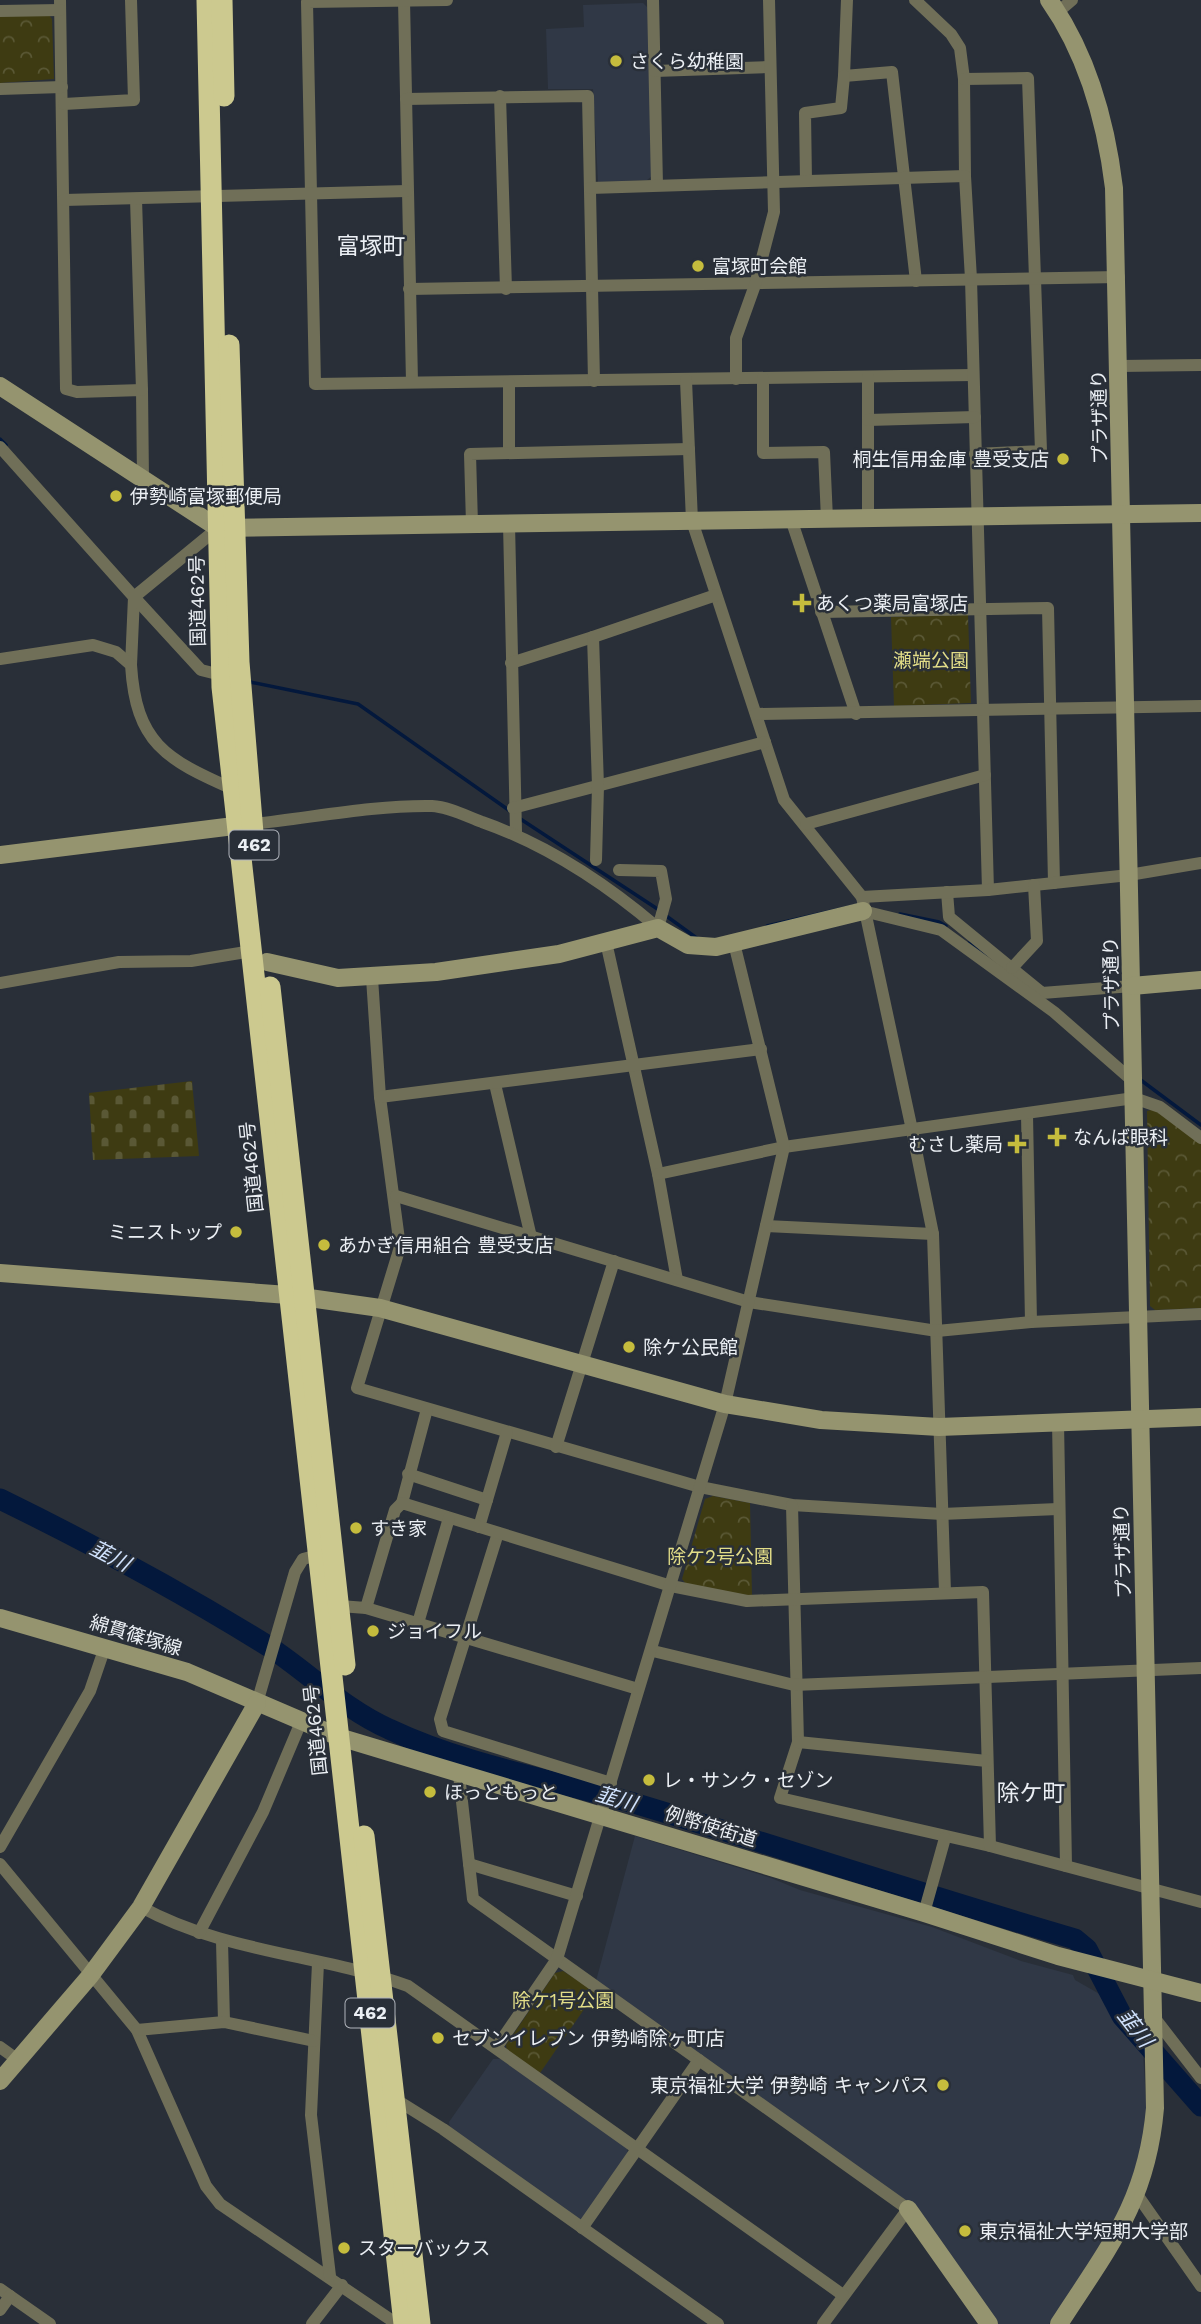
<svg xmlns="http://www.w3.org/2000/svg" width="1201" height="2324" font-family="'Work Sans','Noto Sans JP',sans-serif">
<style>
.built{fill:#303846}
.cemetery{fill:url(#cemetery-stones)}
.park{fill:url(#park-crowns)}
.lines{fill:none;stroke-linecap:round;stroke-linejoin:round}
.stream{stroke:#03183c;stroke-width:3.5}
.river{stroke:#03183c;stroke-width:21}
.street{stroke:#706f58;stroke-width:12}
.secondary{stroke:#95946f;stroke-width:18}
.highway{stroke:#ccc98f;stroke-width:21}
.poi-dot{fill:#c5bc3d;stroke:#292f38;stroke-width:2.5}
.labels{text-anchor:middle;stroke-width:5;stroke-linejoin:round;paint-order:stroke}
.shield{fill:#292f38;stroke:#b1b5bc;stroke-width:2}
.shield-label{font-size:18px;font-weight:bold;fill:#ebeff4}
.poi-label{font-size:19px;fill:#ebeff4;stroke:#292f38;text-anchor:start}
.street-label{font-size:19px;fill:#ebeff4;stroke:#292f38}
.park-label{font-size:19px;fill:#e2dd88;stroke:#292f38}
.water-label{font-size:21px;font-style:italic;fill:#d0e2fd;stroke:#292f38}
.quarter-label{font-size:23px;fill:#ebeff4;stroke:#292f38}
</style>
<defs>
<pattern id="cemetery-stones" width="16" height="16" patternUnits="userSpaceOnUse" patternTransform="scale(1.75)"><rect width="16" height="16" fill="#3e3b12"/><path d="M2 7V4a2 2 0 0 1 4 0v3zM10 15v-3a2 2 0 0 1 4 0v3z" fill="#5a5835"/></pattern>
<pattern id="park-crowns" width="20" height="18" patternUnits="userSpaceOnUse" patternTransform="scale(1.75)"><rect width="20" height="18" fill="#3e3b12"/><path d="M2 6a3 3 0 1 1 6 0M12 15a3 3 0 1 1 6 0" fill="none" stroke="#5a5835"/></pattern>
</defs>
<rect width="100%" height="100%" fill="#292f38"/>
<!-- built -->
<g class="built">
<polygon points="643,3 648,8 652,176 647,180 598,182 593,89 548,89 546,29 584,27 583,5"/>
<polygon points="635,1836 771,1878 800,1890 932,1927 1021,1961 1073,1975 1075,1980 1103,1996 1132,2043 1143,2053 1147,2116 1143,2154 1121,2216 1049,2324 997,2324 928,2228 596,1981"/>
<polygon points="493,2059 501,2059 627,2148 628,2154 583,2219 576,2219 450,2130 449,2122"/>
</g>
<!-- cemetery -->
<polygon class="cemetery" points="192,1081 199,1156 93,1160 89,1093"/>
<!-- park -->
<g class="park">
<polygon points="49,15 52,19 54,79 0,83 0,16"/>
<polygon points="968,615 971,703 894,706 891,617"/>
<polygon points="1155,1109 1201,1143 1201,1308 1155,1310 1150,1306 1147,1111"/>
<polygon points="713,1496 750,1503 752,1596 686,1584 682,1579 705,1499"/>
<polygon points="563,1971 596,1992 540,2073 507,2051 506,2045 555,1973"/>
</g>
<g class="lines">
<!-- stream -->
<g class="stream">
<polyline points="0,439 6,445"/>
<polyline points="250,682 358,704 510,811"/>
<polyline points="519,818 659,910"/>
<polyline points="900,914 939,922 946,926"/>
<polyline points="665,915 698,939"/>
<polyline points="767,926 858,905"/>
<polyline points="969,943 986,955"/>
<polyline points="1138,1078 1201,1125"/>
</g>
<!-- river -->
<path class="river" d="M 0,1499 C 92,1544 181,1592 268,1646 C 309,1673 344,1709 389,1729 C 467,1766 555,1780 637,1804 C 783,1848 928,1896 1075,1939 L 1087,1949 L 1122,2016 L 1201,2106"/>
<!-- street -->
<g class="street">
<polyline points="60,0 66,389 77,392 142,390 143,480"/>
<polyline points="404,0 412,382"/>
<polyline points="447,0 307,2 315,384 973,375"/>
<polyline points="653,0 657,185"/>
<polyline points="847,0 844,76 892,72 916,281"/>
<polyline points="915,0 951,34 960,48 964,79 965,176 971,279 988,890"/>
<polyline points="0,11 60,10"/>
<polyline points="1058,12 1072,0"/>
<polyline points="655,71 770,67"/>
<polyline points="964,79 1028,78 1041,451 975,454"/>
<polyline points="0,89 62,87"/>
<polyline points="500,96 506,289"/>
<polyline points="406,99 588,96 594,381"/>
<polyline points="64,104 134,100 131,0"/>
<polyline points="806,181 805,113 841,108 844,76"/>
<polyline points="590,188 965,176"/>
<polyline points="136,199 142,390"/>
<polyline points="64,200 407,191"/>
<polyline points="409,289 1119,277"/>
<polyline points="1119,366 1201,365"/>
<polyline points="868,377 868,518"/>
<polyline points="763,378 763,453 824,452 827,519"/>
<polyline points="736,379 736,338 755,285 774,212 769,0"/>
<polyline points="686,380 692,521 784,800 862,897 912,1130 933,1234 945,1592"/>
<polyline points="868,420 975,417"/>
<polyline points="0,447 134,597 131,665"/>
<polyline points="509,453 509,383"/>
<polyline points="791,519 856,714"/>
<polyline points="472,524 470,454 689,449"/>
<polyline points="509,524 516,832"/>
<polyline points="218,528 134,597 201,670 221,675"/>
<polyline points="821,612 1048,608 1054,883"/>
<path d="M 0,659 L 93,645 L 116,652 L 131,665 C 136,743 165,759 233,789"/>
<polyline points="511,663 593,637"/>
<polyline points="756,714 1201,706"/>
<polyline points="513,808 765,742"/>
<path d="M 252,824 C 311,818 372,805 432,806 C 449,807 466,816 482,822 C 548,845 605,883 658,928 L 666,899 L 661,871 L 619,870"/>
<polyline points="806,824 985,775"/>
<polyline points="596,860 598,786 593,637 716,595"/>
<polyline points="947,892 949,917 1042,993 1132,986"/>
<polyline points="862,897 988,890 1129,875 1201,863"/>
<polyline points="863,911 941,930 1054,1012 1134,1082"/>
<polyline points="606,942 658,1174 677,1280"/>
<polyline points="1012,968 1037,941 1034,885"/>
<polyline points="372,978 380,1097 400,1247 357,1388 700,1487 792,1505 942,1514 1058,1509"/>
<polyline points="0,983 119,962 191,961 252,951"/>
<polyline points="495,1084 531,1237"/>
<polyline points="380,1097 761,1049"/>
<polyline points="1027,1115 1031,1322"/>
<polyline points="658,1174 784,1147 1134,1098 1160,1107 1201,1138"/>
<polyline points="396,1196 749,1302 937,1331 1031,1322 1201,1314"/>
<polyline points="766,1226 933,1234"/>
<polyline points="1058,1422 1066,1866"/>
<polyline points="556,1447 614,1261"/>
<polyline points="408,1474 487,1500"/>
<polyline points="402,1503 427,1409"/>
<polyline points="792,1505 798,1742 780,1798 990,1846 1201,1902"/>
<polyline points="479,1527 507,1432"/>
<polyline points="498,1533 440,1719 443,1731 611,1783"/>
<polyline points="340,1606 366,1608 638,1689"/>
<polyline points="366,1608 395,1510 402,1503 671,1586 747,1601 983,1592 990,1846"/>
<polyline points="418,1623 449,1518"/>
<polyline points="653,1651 794,1685 1201,1668"/>
<polyline points="257,1703 295,1572 303,1559 318,1555"/>
<polyline points="798,1742 987,1761"/>
<polyline points="459,1775 473,1899 908,2209 823,2324"/>
<polyline points="0,1847 90,1691 105,1647"/>
<polyline points="0,1864 137,2030 206,2186 220,2204 397,2324"/>
<polyline points="469,1864 577,1896"/>
<path d="M 141,1907 C 225,1953 320,1954 408,1986 L 843,2295"/>
<polyline points="924,1913 945,1838"/>
<polyline points="199,1933 263,1812 301,1722"/>
<polyline points="222,1941 224,2022"/>
<polyline points="318,1963 311,2115 330,2276"/>
<polyline points="1153,2016 1201,2078"/>
<polyline points="137,2030 224,2022 314,2041"/>
<polyline points="0,2047 18,2060"/>
<polyline points="496,2048 557,1959 725,1404 784,1147 734,943"/>
<polyline points="395,2099 443,2129 718,2324"/>
<polyline points="1138,2196 1201,2286"/>
<polyline points="582,2228 699,2060"/>
<polyline points="0,2289 50,2324"/>
<polyline points="0,2310 10,2296"/>
<polyline points="312,2324 342,2285"/>
</g>
<!-- secondary -->
<g class="secondary">
<path d="M 1049,0 C 1087,54 1106,122 1114,188 L 1155,2108 C 1147,2202 1108,2248 1059,2324"/>
<polyline points="0,386 218,528 1201,513"/>
<polyline points="0,855 250,824"/>
<polyline points="267,962 338,978 436,972 559,954 658,928 688,945 716,947 863,911"/>
<polyline points="1132,986 1201,980"/>
<polyline points="0,1273 288,1295 380,1308 725,1404 821,1420 939,1427 1201,1417"/>
<polyline points="0,1618 187,1672 339,1737 924,1913 1058,1956 1201,1993"/>
<polyline points="0,2081 90,1976 141,1907 257,1703"/>
<polyline points="908,2209 989,2324"/>
</g>
<!-- highway -->
<g class="highway">
<polyline points="207,0 222,687 404,2324"/>
<polyline points="222,0 224,96"/>
<polyline points="229,345 239,662 253,833"/>
<polyline points="270,987 345,1665"/>
<polyline points="364,1836 420,2324"/>
</g>
</g>
<!-- markers -->
<g class="poi-dot">
<circle cx="616" cy="61" r="7"/>
<circle cx="698" cy="266" r="7"/>
<circle cx="1063" cy="459" r="7"/>
<circle cx="116" cy="496" r="7"/>
<path d="M798.5 592.5h7v7h7v7h-7v7h-7v-7h-7v-7h7z"/>
<path d="M1053.5 1126.5h7v7h7v7h-7v7h-7v-7h-7v-7h7z"/>
<path d="M1013.5 1133.5h7v7h7v7h-7v7h-7v-7h-7v-7h7z"/>
<circle cx="236" cy="1232" r="7"/>
<circle cx="324" cy="1245" r="7"/>
<circle cx="629" cy="1347" r="7"/>
<circle cx="356" cy="1528" r="7"/>
<circle cx="373" cy="1631" r="7"/>
<circle cx="649" cy="1780" r="7"/>
<circle cx="430" cy="1792" r="7"/>
<circle cx="438" cy="2038" r="7"/>
<circle cx="943" cy="2085" r="7"/>
<circle cx="965" cy="2231" r="7"/>
<circle cx="344" cy="2248" r="7"/>
</g>
<g class="labels">
<!-- shield labels -->
<g class="shield">
<rect x="229.5" y="830.5" width="49" height="29" rx="5"/>
<rect x="345.5" y="1998.5" width="49" height="29" rx="5"/>
</g>
<g class="shield-label">
<text x="254" y="851">462</text>
<text x="370" y="2019">462</text>
</g>
<!-- poi labels -->
<g class="poi-label">
<text x="630" y="68">さくら幼稚園</text>
<text x="712" y="273">富塚町会館</text>
<text x="1049" y="466" text-anchor="end">桐生信用金庫 豊受支店</text>
<text x="130" y="503">伊勢崎富塚郵便局</text>
<text x="816" y="610">あくつ薬局富塚店</text>
<text x="1073" y="1144">なんば眼科</text>
<text x="1003" y="1151" text-anchor="end">むさし薬局</text>
<text x="222" y="1239" text-anchor="end">ミニストップ</text>
<text x="338" y="1252">あかぎ信用組合 豊受支店</text>
<text x="643" y="1354">除ケ公民館</text>
<text x="370" y="1535">すき家</text>
<text x="387" y="1638">ジョイフル</text>
<text x="663" y="1787">レ・サンク・セゾン</text>
<text x="444" y="1799">ほっともっと</text>
<text x="452" y="2045">セブンイレブン 伊勢崎除ヶ町店</text>
<text x="929" y="2092" text-anchor="end">東京福祉大学 伊勢崎 キャンパス</text>
<text x="979" y="2238">東京福祉大学短期大学部</text>
<text x="358" y="2255">スターバックス</text>
</g>
<!-- street labels -->
<g class="street-label">
<text transform="translate(1099 417) rotate(-91)" y="7">プラザ通り</text>
<text transform="translate(197 601) rotate(-91)" y="7">国道462号</text>
<text transform="translate(1111 984) rotate(-91)" y="7">プラザ通り</text>
<text transform="translate(251 1167) rotate(-96)" y="7">国道462号</text>
<text transform="translate(1122 1551) rotate(-92)" y="7">プラザ通り</text>
<text transform="translate(136 1635) rotate(17)" y="7">綿貫篠塚線</text>
<text transform="translate(315 1730) rotate(-96)" y="7">国道462号</text>
<text transform="translate(711 1826) rotate(17)" y="7">例幣使街道</text>
</g>
<!-- park labels -->
<g class="park-label">
<text x="931" y="667">瀬端公園</text>
<text x="720" y="1563">除ケ2号公園</text>
<text x="563" y="2007">除ケ1号公園</text>
</g>
<!-- water labels -->
<g class="water-label">
<text transform="translate(110 1556) rotate(27)" y="7">韮川</text>
<text transform="translate(616 1799) rotate(16)" y="7">韮川</text>
<text transform="translate(1135 2028) rotate(52)" y="7">韮川</text>
</g>
<!-- quarter labels -->
<g class="quarter-label">
<text x="371" y="254">富塚町</text>
<text x="1031" y="1801">除ケ町</text>
</g>
</g>
</svg>
